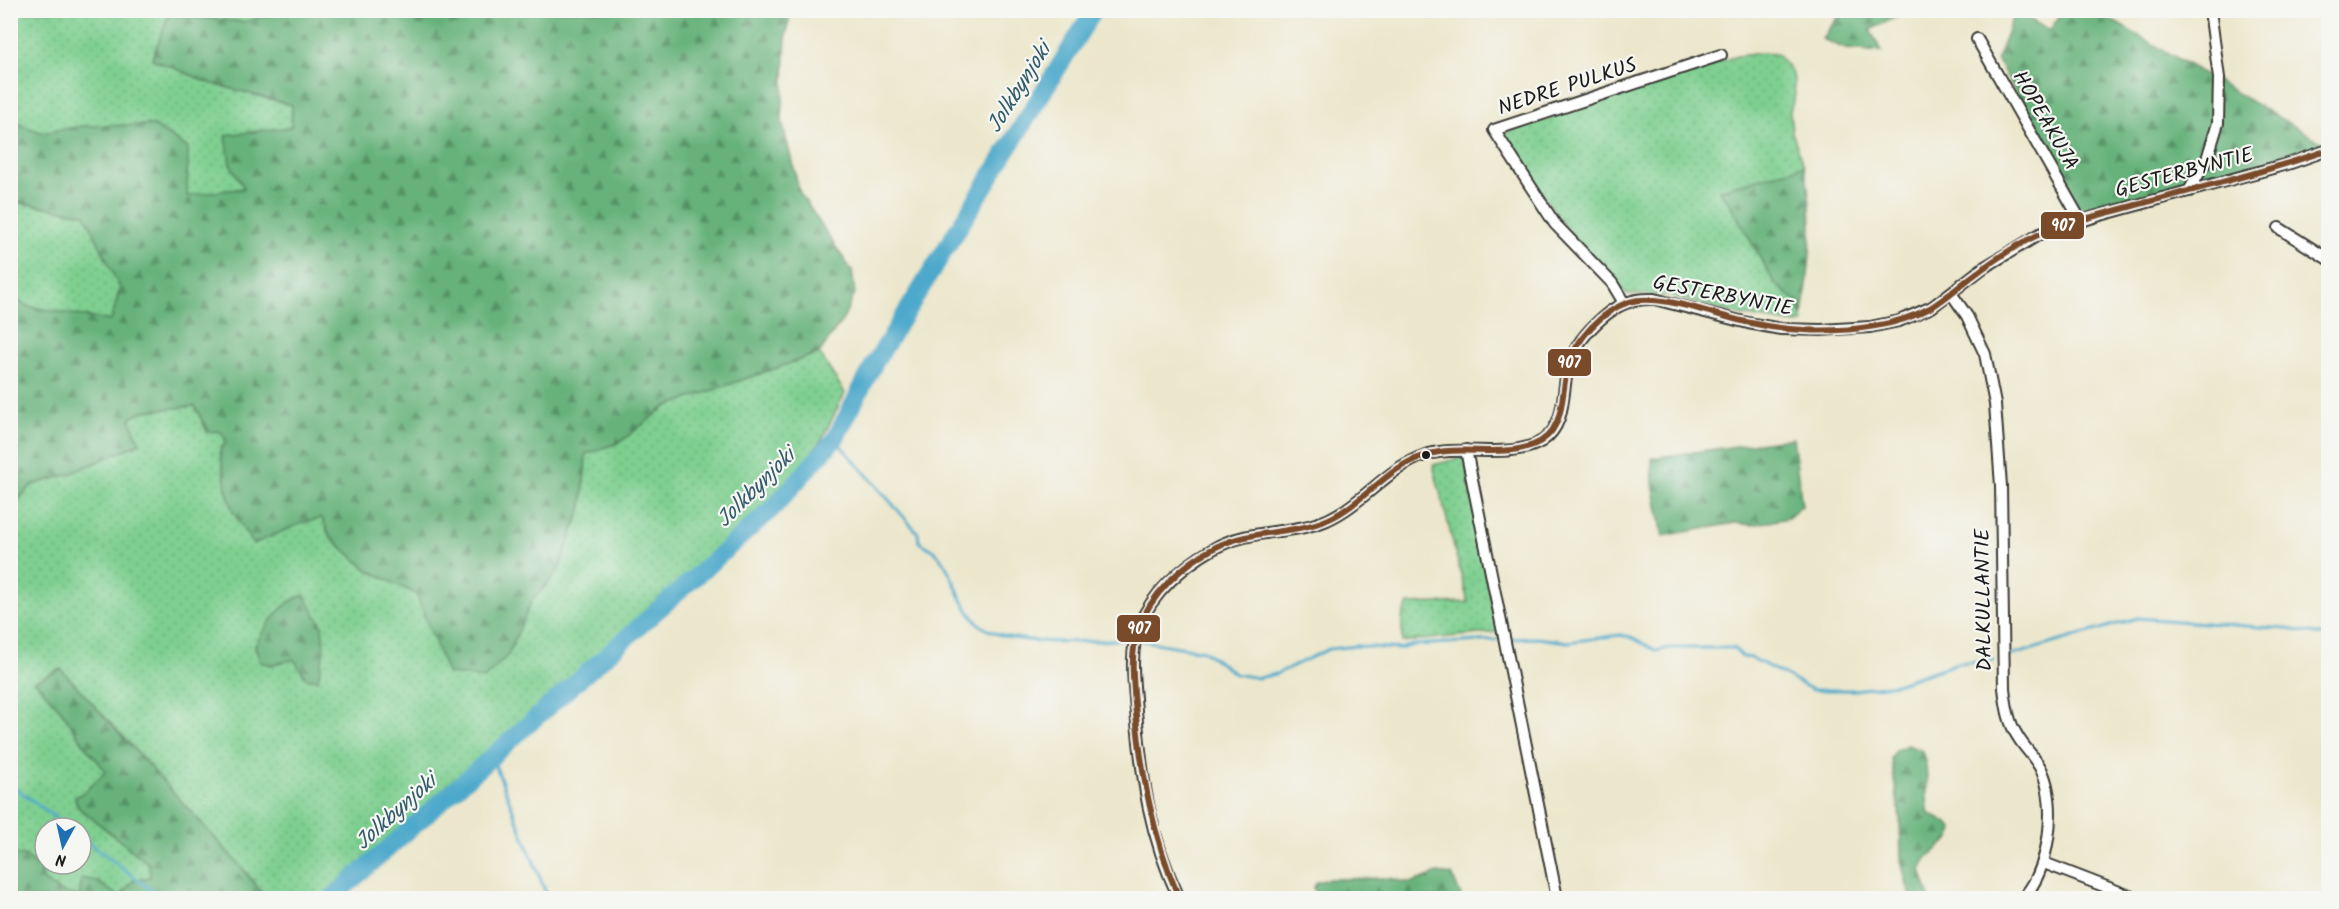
<svg xmlns="http://www.w3.org/2000/svg" width="2339" height="909" font-family="Kalam,sans-serif">
<style>
.grass{fill:url(#grass-dots);stroke:#4d7656;stroke-width:1.5;fill-rule:evenodd}
.forest{fill:url(#forest-firs);stroke:#41674b;stroke-width:1.5}
.lines{fill:none;stroke-linecap:round;stroke-linejoin:round}
.stream{stroke:#4da9cb;stroke-width:3}
.river{stroke:#4da9cb;stroke-width:18}
.minor-casing{stroke:#3b3a36;stroke-width:14}
.minor{stroke:#fff;stroke-width:10}
.bus-1-casing{stroke:#f6f6f2;stroke-width:10}
.bus-1{stroke:#7a4b2a;stroke-width:6}
.bus-dot{fill:#1c1c1c;stroke:#f6f6f2;stroke-width:2}
.labels{text-anchor:middle;stroke-width:4.5;stroke-linejoin:round;paint-order:stroke}
.street-label{font-size:21px;fill:#1c1c1c;stroke:#f6f6f2}
.water-label{font-size:22px;font-style:italic;fill:#325b6b;stroke:#f6f6f2}
.line-badge{stroke:#f6f6f2;stroke-width:2}
.badge-label{font-size:16px;text-anchor:middle;font-weight:bold;fill:#fff}
</style>
<defs>
<pattern id="grass-dots" width="8" height="8" patternUnits="userSpaceOnUse" patternTransform="scale(1.5)"><rect width="8" height="8" fill="#7ecf90"/><path d="M2 2h.1M6 6h.1" fill="none" stroke="#6cb17c" stroke-width="1.8" stroke-linecap="round"/></pattern>
<pattern id="forest-firs" width="22" height="20" patternUnits="userSpaceOnUse" patternTransform="scale(1.5)"><rect width="22" height="20" fill="#66b27a"/><path d="M5 1l3.5 6h-7zM16 11l3.5 6h-7z" fill="#539063"/></pattern>
</defs>
<rect width="100%" height="100%" fill="#f6f6f2"/>
<filter id="ink" filterUnits="userSpaceOnUse"><feTurbulence type="fractalNoise" baseFrequency=".0167" numOctaves="2"/><feDisplacementMap in="SourceGraphic" scale="12" xChannelSelector="R" yChannelSelector="G"/><feConvolveMatrix kernelMatrix="1 2 1 2 8 2 1 2 1" color-interpolation-filters="sRGB"/></filter>
<filter id="wash" filterUnits="userSpaceOnUse"><feTurbulence type="fractalNoise" baseFrequency=".008" numOctaves="4" result="noise"/><feDisplacementMap in="SourceGraphic" scale="24" xChannelSelector="R" yChannelSelector="G"/><feGaussianBlur stdDeviation="1.35" result="paint"/><feColorMatrix in="noise" values="0 0 0 0 0 0 0 0 0 0 0 0 0 0 0 0 0 1.4 0 .05"/><feComposite in="paint" operator="in"/></filter>
<g filter="url(#wash)">
<rect width="100%" height="100%" fill="#ece7cc"/>
<!-- grass -->
<g class="grass">
<polygon points="11,11 290,11 243,22 169,15 152,58 210,83 292,105 291,127 230,164 245,188 187,196 82,126 43,133 11,121"/>
<polygon points="1762,53 1777,54 1793,73 1795,95 1790,111 1792,132 1804,166 1719,190 1730,204 1775,284 1799,303 1803,323 1797,324 1740,315 1669,296 1626,294 1565,227 1502,134 1737,56"/>
<polygon points="10,201 85,214 120,288 112,321 26,306 11,296"/>
<path d="M 819,353 L 845,393 L 822,439 L 778,497 L 474,765 L 334,898 L 266,898 L 244,870 L 61,669 L 35,681 L 61,710 L 86,747 L 106,771 L 88,789 L 75,798 L 78,807 L 149,864 L 150,877 L 133,881 L 120,897 C 98,896 59,901 44,881 C 42,877 42,871 39,868 C 33,859 20,856 11,853 L 10,684 L 12,683 L 10,681 L 11,501 L 15,503 L 32,485 L 70,474 L 139,443 L 130,419 L 143,411 L 195,406 L 207,432 L 220,431 L 226,440 L 302,523 L 322,517 L 330,537 L 368,570 L 416,594 L 428,619 L 508,655 L 532,600 L 557,573 L 582,507 L 586,454 L 620,442 L 665,407 ZM 304,595 L 311,607 L 306,678 L 294,659 L 272,665 L 260,662 L 255,645 ZM 45,828 L 81,828 L 81,864 L 45,864 Z"/>
<polygon points="1464,457 1497,632 1402,642 1402,618 1408,604 1468,602 1433,465"/>
</g>
<!-- forest -->
<g class="forest">
<polygon points="290,10 791,11 786,36 782,122 800,193 852,271 855,293 844,318 819,353 665,407 620,442 586,454 582,507 557,573 532,600 508,655 484,679 447,673 416,594 368,570 330,537 322,518 302,523 253,544 233,512 226,488 220,451 226,440 220,431 208,432 195,406 143,411 130,419 140,443 70,474 32,485 15,503 11,501 11,296 26,306 111,321 120,288 85,214 11,201 11,121 43,133 82,126 153,125 188,148 187,196 244,188 230,164 226,135 291,127 292,105 210,83 152,59 169,15 243,22"/>
<polygon points="1842,11 1842,10 1908,11 1870,30 1882,52 1846,49 1822,39"/>
<polygon points="2015,11 2050,31 2062,11 2096,11 2328,146 2091,213 2077,205 1997,59"/>
<path d="M 1804,166 C 1816,216 1810,265 1803,315 L 1799,303 L 1775,284 L 1730,204 L 1719,190 Z"/>
<polygon points="1793,438 1802,506 1788,518 1752,525 1735,523 1663,536 1653,485 1652,458"/>
<path d="M 304,595 L 322,625 L 324,650 L 318,680 L 306,678 L 294,659 L 272,665 L 260,662 L 255,646 C 266,626 281,601 304,595 Z"/>
<polygon points="61,669 244,870 266,898 15,898 11,887 11,853 26,857 39,868 44,881 61,892 80,896 81,878 96,881 120,897 133,881 150,877 149,864 78,807 75,798 88,789 106,771 86,747 61,710 35,681"/>
<path d="M 1907,745 L 1921,750 C 1931,768 1924,793 1929,814 L 1948,823 L 1953,829 L 1951,838 L 1928,857 L 1921,870 L 1930,898 L 1910,898 L 1901,860 L 1900,818 L 1891,759 L 1896,750 Z"/>
<polygon points="1438,873 1452,875 1462,898 1320,898 1313,888 1317,882 1329,879 1391,878 1403,882 1413,882"/>
</g>
<g class="lines">
<!-- stream -->
<g class="stream">
<path d="M 835,439 L 918,533 L 919,542 C 924,545 931,548 935,552 C 948,564 954,584 962,600 C 966,607 972,617 978,623 C 1005,649 1090,641 1126,639"/>
<polyline points="1511,639 1537,638 1568,642 1620,635 1631,637 1657,651 1669,648 1734,648 1743,657 1752,658 1813,690 1855,690 1896,684 1958,663 1994,660"/>
<polyline points="1143,641 1204,651 1235,674 1258,678 1276,674 1329,649 1357,646 1399,649 1414,645 1496,640"/>
<polyline points="2010,656 2137,618 2287,629 2328,636"/>
<polyline points="492,757 548,898"/>
<polyline points="10,784 69,828"/>
<polyline points="81,837 162,898"/>
</g>
<!-- river -->
<polyline class="river" points="332,898 772,509 835,439 874,364 1094,10"/>
</g>
</g>
<g filter="url(#ink)">
<g class="lines">
<defs>
<g id="minor">
<polyline points="1977,39 2081,221"/>
<polyline points="2189,191 2207,159 2218,123 2219,78 2210,10"/>
<polyline points="2279,228 2328,259"/>
<path d="M 1951,293 L 1967,316 L 1985,354 L 1995,404 L 2001,486 L 2004,688 C 2006,705 2008,722 2018,737 C 2025,749 2036,758 2042,771 C 2058,806 2049,870 2023,898"/>
<polyline points="1624,303 1612,283 1555,224 1494,130 1721,55"/>
<polyline points="1466,450 1557,898"/>
<polyline points="2044,863 2135,898"/>
<path d="M 1179,898 C 1149,834 1142,780 1136,711 C 1134,683 1129,653 1139,626 C 1152,593 1183,566 1213,549 C 1249,528 1292,535 1327,520 C 1364,503 1387,468 1425,455 C 1461,444 1511,460 1542,441 C 1568,424 1561,389 1569,363 C 1576,344 1587,331 1602,318 C 1618,304 1633,298 1654,299 L 1748,323 L 1781,329 L 1821,330 L 1870,327 L 1899,321 L 1932,307 L 1983,268 L 2040,234 L 2097,216 L 2291,163 L 2328,150"/>
</g>
</defs>
<!-- minor casing -->
<use href="#minor" class="minor-casing"/>
<!-- minor -->
<use href="#minor" class="minor"/>
<defs>
<path id="bus-1" d="M 1179,898 C 1152,835 1141,772 1135,704 C 1133,680 1130,654 1138,630 C 1150,594 1183,564 1216,547 C 1252,529 1293,535 1329,519 C 1364,503 1388,466 1426,455 C 1460,444 1499,458 1533,445 C 1567,432 1560,395 1568,366 C 1576,339 1602,311 1629,302 C 1660,292 1718,317 1751,323 C 1790,332 1835,333 1875,326 C 1894,323 1913,317 1930,308 C 1944,300 1957,288 1970,278 C 1991,262 2016,245 2040,234 C 2070,221 2105,214 2136,205 C 2200,188 2265,172 2328,150"/>
</defs>
<!-- bus-1 casing -->
<use href="#bus-1" class="bus-1-casing"/>
<!-- bus-1 -->
<use href="#bus-1" class="bus-1"/>
</g>
</g>
<!-- markers -->
<circle class="bus-dot" cx="1426" cy="455" r="5"/>
<g class="labels">
<!-- street labels -->
<g class="street-label">
<text transform="translate(1567 86) rotate(-18)" y="7">NEDRE PULKUS</text>
<text transform="translate(2046 120) rotate(60)" y="7">HOPEAKUJA</text>
<text transform="translate(2184 172) rotate(-15)" y="7">GESTERBYNTIE</text>
<text transform="translate(1723 295) rotate(11)" y="7">GESTERBYNTIE</text>
<text transform="translate(1983 600) rotate(-91)" y="7">DALKULLANTIE</text>
</g>
<!-- water labels -->
<g class="water-label">
<text transform="translate(1018 87) rotate(-58)" y="8">Jolkbynjoki</text>
<text transform="translate(755 487) rotate(-45)" y="8">Jolkbynjoki</text>
<text transform="translate(395 811) rotate(-42)" y="8">Jolkbynjoki</text>
</g>
</g>
<g class="line-badge">
<rect x="2040" y="211" width="45" height="29" rx="6" fill="#7a4b2a"/>
<rect x="1547" y="348" width="45" height="29" rx="6" fill="#7a4b2a"/>
<rect x="1116" y="614" width="45" height="29" rx="6" fill="#7a4b2a"/>
</g>
<g class="badge-label">
<text x="2063" y="231">907</text>
<text x="1569" y="368">907</text>
<text x="1139" y="634">907</text>
</g>
<!-- margin -->
<rect width="2339" height="909" fill="none" stroke="#f6f6f2" stroke-width="36"/>
<!-- north arrow -->
<g transform="translate(63 846) rotate(188)"><circle r="28" fill="#f6f6f2" stroke="#9f9f9c" stroke-width="1.5"/>
<path d="M0-4.5L10 22L0 15L-10 22Z" fill="#1f6fb2"/>
<text y="-9" font-size="16" font-weight="bold" text-anchor="middle" fill="#1c1c1c">N</text>
</g>
</svg>
